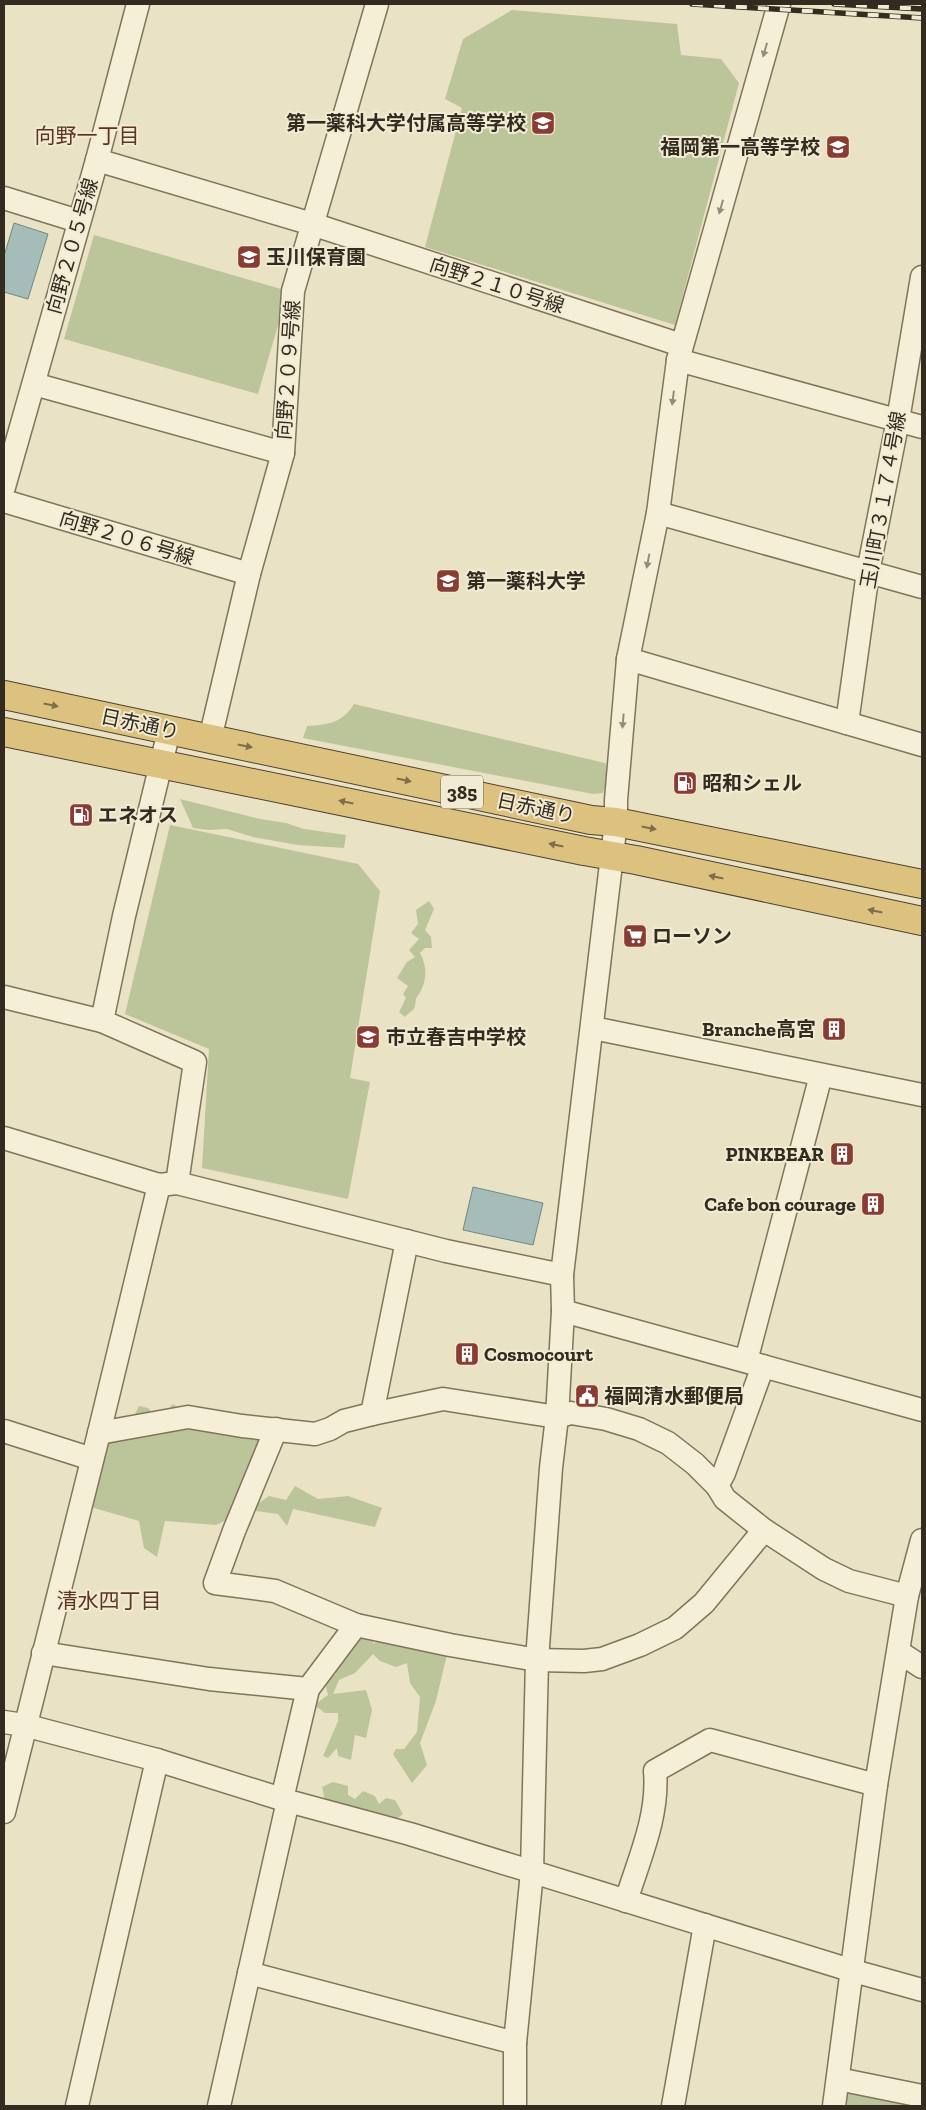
<svg xmlns="http://www.w3.org/2000/svg" width="926" height="2110" font-family="'Zilla Slab','Noto Sans JP',serif">
<style>
.green{fill:#bcc599}
.water{fill:#a5bcb8;stroke:#6e8985}
.lines{fill:none;stroke-linecap:round;stroke-linejoin:round}
.minor-casing{stroke:#81745d;stroke-width:25}
.trunk-casing{stroke:#4f4230;stroke-width:30}
.minor{stroke:#f4efd6;stroke-width:22}
.trunk{stroke:#dcc17f;stroke-width:28}
.rail-casing{stroke:#332b1f;stroke-width:5.5}
.rail{stroke:#f1ebd3;stroke-width:4;stroke-dasharray:11;stroke-linecap:butt}
.oneway{fill:#948d7a}
.oneway2{fill:#7f6e4a}
.labels{text-anchor:middle;stroke-width:4;stroke-linejoin:round;paint-order:stroke}
.shield{fill:#f1ebd3;stroke:#6c6555;stroke-width:1}
.shield-label{font-size:19px;font-weight:bold;fill:#332b1f}
.poi-label{font-size:20px;font-weight:bold;fill:#332b1f;stroke:#f1ebd3;text-anchor:start}
.street-label{font-size:20px;fill:#332b1f;stroke:#f1ebd3}
.neighbourhood-label{font-size:21px;fill:#5b3523;stroke:#f1ebd3}
</style>
<rect width="100%" height="100%" fill="#e9e2c4"/>
<!-- green -->
<g class="green">
<polygon points="512,10 677,24 681,55 721,59 739,83 675,325 425,247 462,108 445,99 463,39"/>
<polygon points="94,235 288,291 258,394 64,339"/>
<path d="M 354,704 L 605,763 L 610,771 L 603,793 L 593,794 L 303,738 L 307,726 C 327,725 343,723 354,704 Z"/>
<polygon points="180,799 260,819 286,823 304,829 346,835 344,848 298,845 253,837 227,829 209,830 193,828"/>
<polygon points="170,825 358,864 380,891 350,1078 370,1082 348,1199 202,1168 209,1049 125,1014"/>
<path d="M 429,901 L 434,909 L 425,930 L 431,937 L 432,948 L 425,948 L 420,953 C 428,968 427,983 417,997 C 415,1000 416,1005 414,1009 C 412,1011 407,1014 405,1017 L 399,1012 L 406,998 L 403,994 L 408,986 L 397,978 L 407,962 L 415,957 L 409,950 L 419,939 L 411,933 L 418,924 L 416,910 Z"/>
<polygon points="173,1404 182,1411 274,1435 259,1503 269,1496 286,1500 295,1486 318,1499 348,1496 382,1508 375,1527 293,1509 287,1526 278,1514 248,1510 216,1525 165,1521 157,1557 144,1548 139,1521 94,1508 88,1496 98,1446 132,1420 139,1406 148,1408 156,1416 174,1415 170,1407"/>
<polygon points="353,1634 370,1635 374,1644 378,1638 405,1644 407,1647 426,1640 448,1650 436,1701 420,1743 427,1765 412,1783 393,1754 396,1749 404,1749 417,1732 420,1697 410,1683 407,1663 396,1667 380,1661 373,1654 355,1673 339,1680 333,1694 366,1690 372,1710 366,1738 355,1735 351,1760 338,1756 337,1748 328,1758 323,1756 338,1721 338,1713 325,1713 314,1705 328,1695 325,1682 330,1674 336,1674 334,1656"/>
<polygon points="333,1782 348,1786 348,1795 355,1799 363,1791 375,1796 379,1804 386,1798 395,1800 403,1814 394,1821 325,1800 322,1787"/>
<polygon points="845,2087 922,2106 842,2106"/>
</g>
<!-- water -->
<g class="water">
<polygon points="14,223 48,234 28,299 4,292 4,256"/>
<polygon points="473,1187 543,1203 533,1245 463,1230"/>
</g>
<g class="lines">
<defs>
<g id="minor">
<polyline points="97,160 312,224 681,345"/>
<polyline points="4,198 78,221"/>
<polyline points="678,360 922,427"/>
<polyline points="34,384 283,453"/>
<polyline points="4,487 97,160 138,4"/>
<polyline points="4,501 249,574"/>
<polyline points="658,513 922,587"/>
<polyline points="628,659 922,745"/>
<polyline points="847,723 868,572 898,420 922,277"/>
<polyline points="169,731 124,916 102,1021 195,1062 177,1183"/>
<polyline points="210,739 249,574 283,453 293,291 377,4"/>
<polyline points="4,997 102,1021"/>
<polyline points="593,1028 922,1095"/>
<polyline points="4,1138 159,1185 177,1183 446,1251 562,1275"/>
<polyline points="563,1311 922,1410"/>
<polyline points="746,1361 821,1075"/>
<polyline points="372,1414 443,1399 557,1417 571,1413 606,1419 639,1429 668,1443 695,1464 717,1486 725,1499 764,1530 824,1569 849,1581 907,1596"/>
<polyline points="276,1429 234,1531 215,1583 275,1591 356,1625 450,1645 537,1660 584,1661 602,1659 640,1645 675,1628 704,1603 764,1530"/>
<polyline points="4,1431 92,1459"/>
<polyline points="99,1433 188,1417 242,1426 315,1434 330,1429 344,1421 372,1414 407,1241"/>
<polyline points="717,1486 724,1473 763,1366"/>
<polyline points="899,1652 922,1667"/>
<polyline points="43,1653 209,1679 308,1689"/>
<polyline points="4,1722 24,1725 157,1760 288,1801 410,1834 850,1970 922,1990"/>
<polyline points="282,1799 308,1689 356,1625"/>
<polyline points="4,1812 99,1433 159,1185"/>
<path d="M 626,1901 C 639,1859 659,1816 655,1771 L 710,1740 L 876,1785"/>
<polyline points="249,1973 515,2043"/>
<polyline points="838,2079 922,2096"/>
<polyline points="77,2106 157,1760"/>
<polyline points="219,2106 288,1801"/>
<polyline points="515,2106 515,2043 532,1872 537,1660 551,1468 557,1417 563,1311 562,1275 616,822 616,800 628,659 658,513 678,360 779,4"/>
<polyline points="673,2106 705,1925"/>
<polyline points="834,2106 876,1785 907,1596 922,1540"/>
</g>
<g id="trunk">
<polyline points="4,695 591,820 616,822 922,884"/>
<polyline points="4,732 584,851 636,860 922,921"/>
</g>
</defs>
<!-- minor casing -->
<use href="#minor" class="minor-casing"/>
<!-- trunk casing -->
<use href="#trunk" class="trunk-casing"/>
<!-- minor -->
<use href="#minor" class="minor"/>
<!-- trunk -->
<use href="#trunk" class="trunk"/>
<defs>
<g id="rail">
<polyline points="692,4 922,18"/>
<polyline points="834,4 922,9"/>
</g>
</defs>
<!-- rail casing -->
<use href="#rail" class="rail-casing"/>
<!-- rail -->
<use href="#rail" class="rail"/>
</g>
<!-- one-way arrows -->
<defs><path id="oneway-solid" d="M-6-.8H1V-3.2L6.5 0L1 3.2V.8H-6Z" transform="scale(1.25)"/></defs>
<g class="oneway">
<use href="#oneway-solid" transform="translate(765 50) rotate(106)"/>
<use href="#oneway-solid" transform="translate(721 207) rotate(106)"/>
<use href="#oneway-solid" transform="translate(673 398) rotate(97)"/>
<use href="#oneway-solid" transform="translate(648 561) rotate(101)"/>
<use href="#oneway-solid" transform="translate(623 721) rotate(95)"/>
</g>
<g class="oneway2">
<use href="#oneway-solid" transform="translate(51 705) rotate(12)"/>
<use href="#oneway-solid" transform="translate(245 746) rotate(11)"/>
<use href="#oneway-solid" transform="translate(404 780) rotate(12)"/>
<use href="#oneway-solid" transform="translate(346 802) rotate(-168)"/>
<use href="#oneway-solid" transform="translate(649 828) rotate(11)"/>
<use href="#oneway-solid" transform="translate(556 845) rotate(-168)"/>
<use href="#oneway-solid" transform="translate(716 877) rotate(-168)"/>
<use href="#oneway-solid" transform="translate(875 911) rotate(-168)"/>
</g>
<!-- icons -->
<defs>
<symbol id="school-square" viewBox="-11 -11 22 22"><rect x="-9" y="-9" width="18" height="18" rx="4" fill="#893c33" stroke="#f1ebd3"/><path d="M0-5L7-2L0 1L-7-2ZM-4 1L0 2.5L4 1V4Q0 6-4 4Z" fill="#fff"/></symbol>
<symbol id="university-square" viewBox="-11 -11 22 22"><rect x="-9" y="-9" width="18" height="18" rx="4" fill="#893c33" stroke="#f1ebd3"/><path d="M0-5L7-2L0 1L-7-2ZM-4 1L0 2.5L4 1V4Q0 6-4 4Z" fill="#fff"/></symbol>
<symbol id="fuel-square" viewBox="-11 -11 22 22"><rect x="-9" y="-9" width="18" height="18" rx="4" fill="#893c33" stroke="#f1ebd3"/><path d="M-5.5-6h7V0h2V4h1.3V-2.5L3-4.5l.8-.8L6-3V5H2.5V1h-1V6h-7ZM-4.2-4.7v3.2H.2V-4.7Z" fill="#fff"/></symbol>
<symbol id="supermarket-square" viewBox="-11 -11 22 22"><rect x="-9" y="-9" width="18" height="18" rx="4" fill="#893c33" stroke="#f1ebd3"/><path d="M-6-5.5h2.5l.6 2H6L4.5 2H-2.5L-4.4-4H-6ZM-1.5 3.2a1.3 1.3 0 1 0 .1 0ZM3 3.2a1.3 1.3 0 1 0 .1 0Z" fill="#fff"/></symbol>
<symbol id="building-square" viewBox="-11 -11 22 22"><rect x="-9" y="-9" width="18" height="18" rx="4" fill="#893c33" stroke="#f1ebd3"/><path d="M-4-6H4V6H1V3H-1V6H-4ZM-2.5-4.3h1.7v1.8h-1.7ZM.8-4.3h1.7v1.8H.8ZM-2.5-1h1.7V.8h-1.7ZM.8-1h1.7V.8H.8Z" fill="#fff"/></symbol>
<symbol id="civic-square" viewBox="-11 -11 22 22"><rect x="-9" y="-9" width="18" height="18" rx="4" fill="#893c33" stroke="#f1ebd3"/><path d="M-.6-6.5H3V-4.5H.6V-3L4-1V1h2V6H-6V1h2V-1L-.6-3ZM-1.2 2.5V6h2.4V2.5Z" fill="#fff"/></symbol>
</defs>
<g fill-rule="evenodd">
<use href="#school-square" x="529" y="109" width="28" height="28"/>
<use href="#school-square" x="824" y="133" width="28" height="28"/>
<use href="#school-square" x="235" y="243" width="28" height="28"/>
<use href="#university-square" x="434" y="567" width="28" height="28"/>
<use href="#fuel-square" x="671" y="769" width="28" height="28"/>
<use href="#fuel-square" x="67" y="801" width="28" height="28"/>
<use href="#supermarket-square" x="621" y="922" width="28" height="28"/>
<use href="#building-square" x="820" y="1015" width="28" height="28"/>
<use href="#school-square" x="354" y="1023" width="28" height="28"/>
<use href="#building-square" x="828" y="1140" width="28" height="28"/>
<use href="#building-square" x="859" y="1190" width="28" height="28"/>
<use href="#building-square" x="453" y="1340" width="28" height="28"/>
<use href="#civic-square" x="573" y="1382" width="28" height="28"/>
</g>
<g class="labels">
<!-- shield labels -->
<rect class="shield" x="441" y="775.5" width="42" height="33" rx="4"/>
<g class="shield-label">
<text x="462" y="799">385</text>
</g>
<!-- poi labels -->
<g class="poi-label">
<text x="526" y="130" text-anchor="end">第一薬科大学付属高等学校</text>
<text x="820" y="154" text-anchor="end">福岡第一高等学校</text>
<text x="266" y="264">玉川保育園</text>
<text x="466" y="588">第一薬科大学</text>
<text x="702" y="790">昭和シェル</text>
<text x="98" y="822">エネオス</text>
<text x="652" y="943">ローソン</text>
<text x="816" y="1036" text-anchor="end">Branche高宮</text>
<text x="386" y="1044">市立春吉中学校</text>
<text x="824" y="1161" text-anchor="end">PINKBEAR</text>
<text x="856" y="1211" text-anchor="end">Cafe bon courage</text>
<text x="484" y="1361">Cosmocourt</text>
<text x="604" y="1403">福岡清水郵便局</text>
</g>
<!-- street labels -->
<g class="street-label">
<text transform="translate(72 246) rotate(-74)" y="7">向野２０５号線</text>
<text transform="translate(497 285) rotate(18)" y="7">向野２１０号線</text>
<text transform="translate(288 370) rotate(-86)" y="7">向野２０９号線</text>
<text transform="translate(883 500) rotate(-80)" y="7">玉川町３１７４号線</text>
<text transform="translate(127 538) rotate(17)" y="7">向野２０６号線</text>
<text transform="translate(140 724) rotate(12)" y="7">日赤通り</text>
<text transform="translate(536 808) rotate(12)" y="7">日赤通り</text>
</g>
<!-- neighbourhood labels -->
<g class="neighbourhood-label">
<text x="87" y="143">向野一丁目</text>
<text x="109" y="1608">清水四丁目</text>
</g>
</g>
<!-- border -->
<rect width="926" height="2110" fill="none" stroke="#332b1f" stroke-width="10"/>
</svg>
